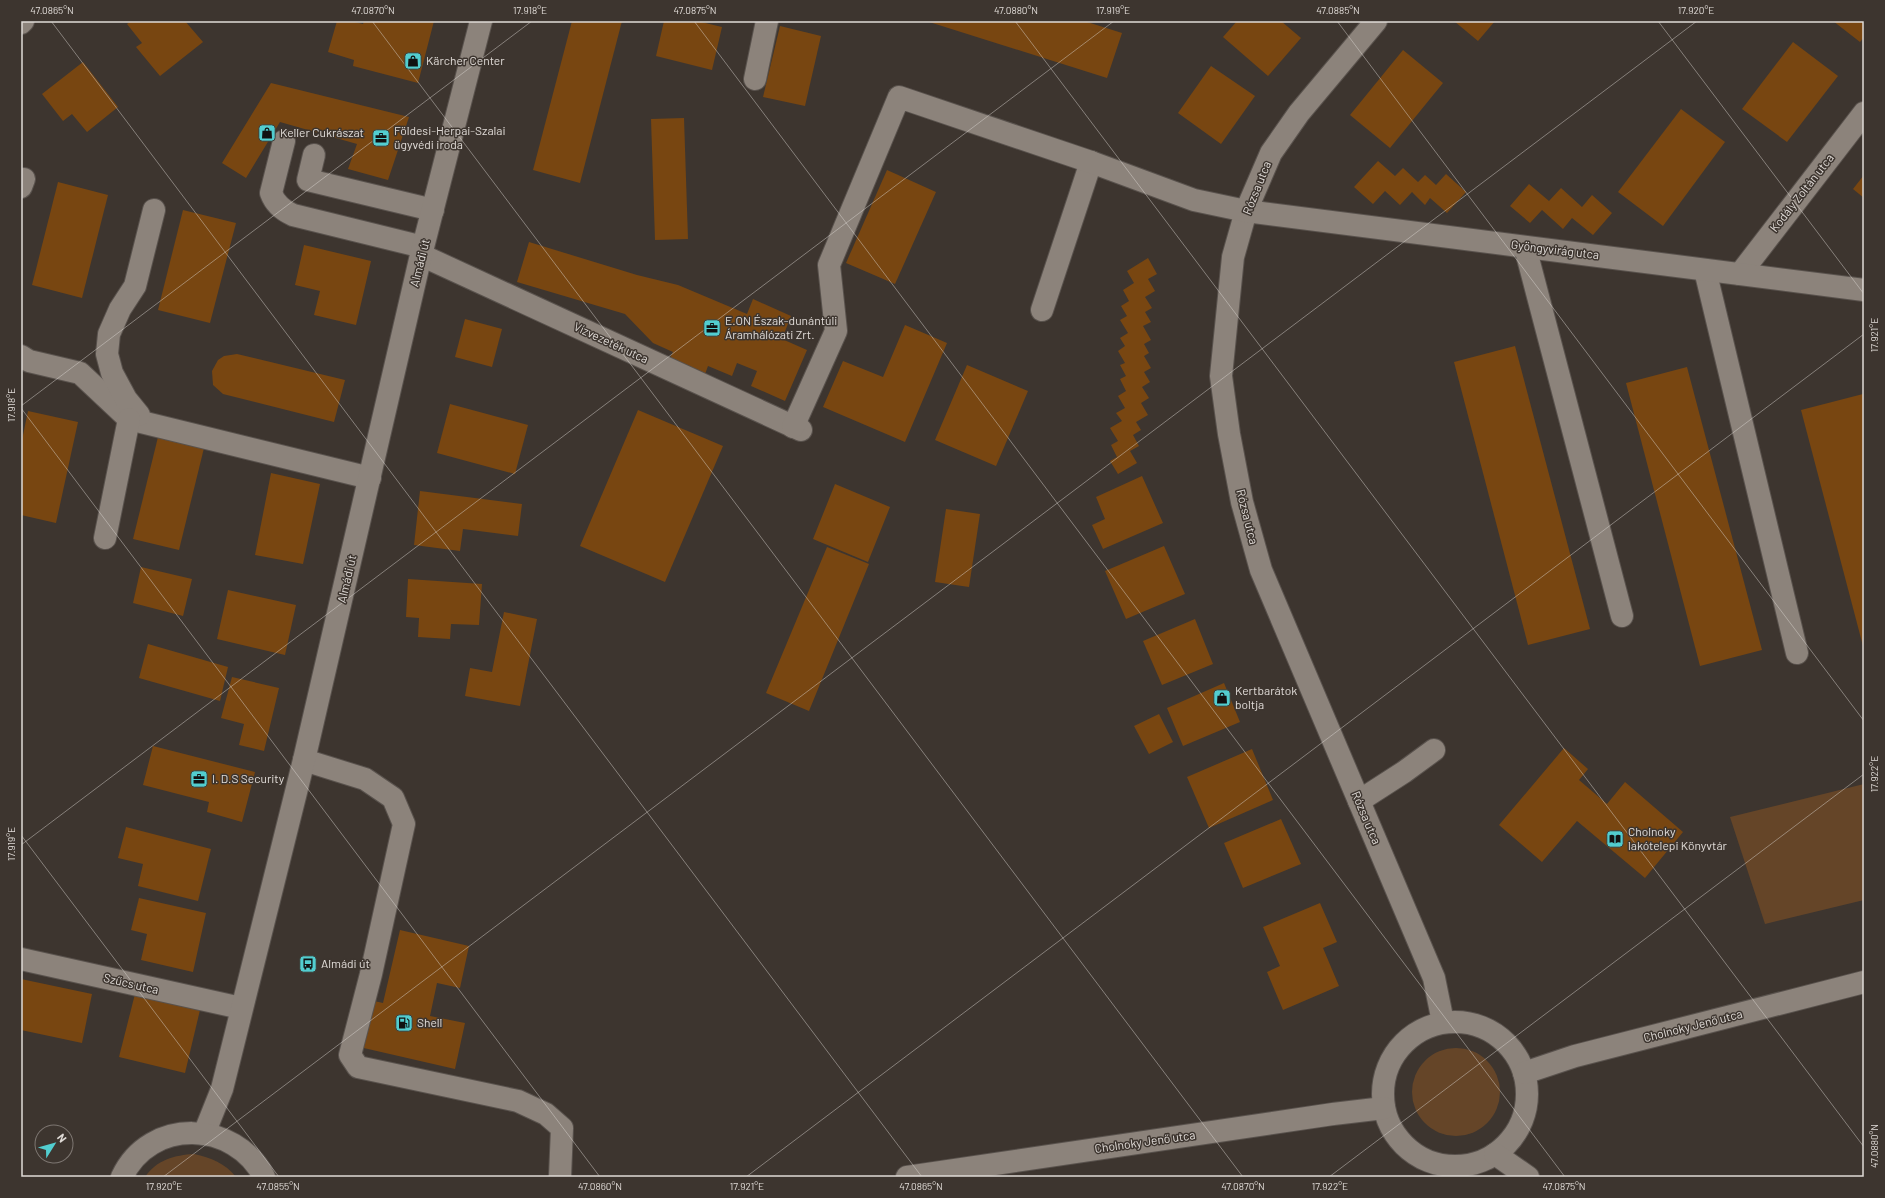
<svg xmlns="http://www.w3.org/2000/svg" width="1885" height="1198" font-family="Barlow,sans-serif">
<style>
.green{fill:#654528}
.building{fill:#784611}
.lines{fill:none;stroke-linecap:round;stroke-linejoin:round}
.minor-casing{stroke:#59524d;stroke-width:24}
.minor{stroke:#8c837b;stroke-width:22}
.ticks{fill:none;stroke:#e0dbd7;stroke-width:1;stroke-opacity:0.45}
.labels{text-anchor:middle;stroke-width:3;stroke-linejoin:round;paint-order:stroke}
.poi-label{font-size:12px;fill:#e0dbd7;stroke:#3d352f;text-anchor:start}
.street-label{font-size:12px;fill:#e0dbd7;stroke:#3d352f}
.neatline{fill:none;stroke:#e0dbd7;stroke-width:1.5}
.ticks-label{font-size:10px;text-anchor:middle;fill:#e0dbd7}
</style>
<rect width="100%" height="100%" fill="#3d352f"/>
<!-- green -->
<g class="green">
<polygon points="1864,784 1864,900 1765,924 1730,817"/>
<circle cx="1456" cy="1092" r="44"/>
<path d="M 194,1154 C 211,1158 225,1163 236,1177 L 145,1177 C 156,1160 175,1155 194,1154 Z"/>
</g>
<!-- building -->
<g class="building">
<polygon points="131,21 185,21 203,42 160,76 136,47 142,43 127,24"/>
<polygon points="337,21 351,21 363,24 364,21 434,21 418,83 353,66 354,60 328,52"/>
<polygon points="572,21 622,21 580,183 533,170"/>
<polygon points="664,21 697,21 722,27 712,70 656,56"/>
<polygon points="926,21 1084,21 1122,33 1107,78"/>
<polygon points="1237,21 1281,21 1301,38 1268,76 1223,37"/>
<polygon points="1454,21 1495,21 1478,41"/>
<polygon points="1833,21 1864,21 1864,37 1860,42"/>
<polygon points="780,26 821,36 805,106 763,97"/>
<polygon points="1793,42 1838,76 1787,142 1742,109"/>
<polygon points="1403,50 1443,83 1390,148 1350,115"/>
<polygon points="83,62 118,107 87,132 72,114 63,121 42,94"/>
<polygon points="1211,66 1255,96 1221,144 1178,113"/>
<polygon points="271,83 409,117 388,180 348,169 357,144 280,122 246,178 222,163"/>
<polygon points="1681,109 1725,142 1663,226 1618,192"/>
<polygon points="684,118 688,239 655,240 651,119"/>
<polygon points="1378,161 1395,176 1403,168 1418,182 1425,175 1436,185 1446,174 1466,192 1447,213 1430,198 1425,205 1412,192 1400,205 1385,191 1373,204 1354,187"/>
<polygon points="887,170 936,192 895,284 846,263"/>
<polygon points="1864,175 1864,198 1853,189"/>
<polygon points="58,182 108,195 82,298 32,285"/>
<polygon points="1529,184 1549,201 1561,188 1582,207 1592,195 1612,213 1593,235 1572,218 1563,229 1542,210 1530,223 1510,206"/>
<polygon points="183,210 236,223 210,323 158,310"/>
<polygon points="529,242 637,275 678,285 747,314 753,299 791,316 782,339 807,350 785,401 751,386 757,371 737,363 732,376 708,366 704,377 668,362 673,352 653,343 625,314 517,282"/>
<polygon points="304,245 371,261 356,325 314,315 320,291 295,285"/>
<polygon points="1148,258 1157,274 1148,279 1155,291 1145,297 1152,308 1145,312 1151,322 1143,326 1151,340 1144,344 1149,353 1144,356 1151,368 1144,372 1150,382 1142,387 1149,398 1141,403 1148,415 1136,422 1141,430 1133,435 1139,446 1130,451 1137,463 1118,474 1110,461 1117,457 1111,445 1118,441 1110,428 1122,421 1116,413 1125,408 1118,396 1126,391 1120,379 1126,376 1120,365 1125,363 1118,351 1125,346 1120,338 1128,333 1120,320 1127,316 1121,306 1129,301 1123,290 1134,283 1127,271"/>
<polygon points="465,319 502,329 492,367 455,357"/>
<polygon points="905,325 947,343 905,442 823,407 843,361 883,377"/>
<polygon points="1515,346 1590,629 1528,645 1454,362"/>
<polygon points="237,354 345,380 334,422 223,394 213,385 212,371 218,360 224,356"/>
<polygon points="967,365 1028,391 996,466 935,440"/>
<polygon points="1687,367 1762,650 1700,666 1626,383"/>
<polygon points="1863,394 1864,397 1863,646 1801,410"/>
<polygon points="450,404 528,425 515,474 437,453"/>
<polygon points="638,410 723,446 665,582 580,546"/>
<polygon points="28,411 78,422 56,523 21,515 21,445"/>
<polygon points="158,437 204,448 179,550 133,539"/>
<polygon points="271,473 320,484 303,564 255,555"/>
<polygon points="1142,476 1163,523 1103,549 1092,525 1105,519 1096,497"/>
<polygon points="835,484 890,507 868,562 813,539"/>
<polygon points="420,491 522,504 518,536 463,529 460,551 414,545"/>
<polygon points="946,509 980,514 969,587 935,582"/>
<polygon points="1164,546 1185,594 1126,619 1105,571"/>
<polygon points="827,547 869,564 809,711 766,693"/>
<polygon points="141,567 192,579 183,616 133,603"/>
<polygon points="408,579 482,584 479,625 451,624 450,639 418,637 419,618 406,617"/>
<polygon points="228,590 296,605 285,655 217,639"/>
<polygon points="504,612 537,619 520,706 465,696 470,668 492,672"/>
<polygon points="1195,619 1213,664 1162,685 1143,641"/>
<polygon points="148,644 228,667 220,701 139,678"/>
<polygon points="232,677 279,688 264,751 239,745 244,724 221,718"/>
<polygon points="1224,683 1240,722 1183,746 1167,708"/>
<polygon points="1159,714 1173,742 1149,754 1134,726"/>
<polygon points="153,746 255,772 242,822 207,812 209,802 143,785"/>
<polygon points="1564,748 1588,769 1579,780 1607,804 1625,782 1683,832 1645,878 1577,821 1542,862 1499,825"/>
<polygon points="1252,749 1273,800 1209,828 1187,777"/>
<polygon points="1281,819 1301,864 1243,888 1224,843"/>
<polygon points="126,827 211,849 198,901 138,886 143,864 118,858"/>
<polygon points="139,898 206,913 193,972 141,960 147,934 131,930"/>
<polygon points="1320,903 1337,942 1323,948 1339,986 1283,1010 1267,972 1280,966 1263,927"/>
<polygon points="400,930 469,946 460,988 437,983 430,1016 465,1023 455,1069 355,1046 365,999 383,1003"/>
<polygon points="21,979 92,994 82,1043 21,1030"/>
<polygon points="135,994 200,1010 185,1073 119,1057"/>
</g>
<g class="lines">
<defs>
<g id="minor">
<polyline points="1376,21 1299,113 1271,153 1246,211 1233,257 1221,376 1229,434 1242,502 1261,570 1434,978 1443,1022"/>
<polyline points="21,23 23,21"/>
<polyline points="755,79 767,21"/>
<path d="M 284,141 L 271,193 C 275,204 282,210 293,215 L 423,247"/>
<polyline points="314,155 308,180 433,210"/>
<polyline points="21,187 24,179"/>
<polyline points="1525,247 1622,616"/>
<polyline points="421,255 801,430"/>
<polyline points="1705,270 1797,653"/>
<polyline points="1740,274 1864,113"/>
<polyline points="1042,310 1091,162"/>
<polyline points="21,356 29,361 80,373 129,419 370,478"/>
<polyline points="139,415 126,399 112,373 107,354 109,334 120,309 135,286 154,210"/>
<polyline points="793,427 836,331 829,265 899,97 1091,162 1194,200 1246,211 1864,290"/>
<polyline points="105,538 129,419"/>
<polyline points="304,760 365,779 393,798 404,824 371,974 350,1055 358,1067 518,1101 546,1114 562,1128 560,1177"/>
<polyline points="1359,801 1404,772 1434,750"/>
<polyline points="21,959 241,1008"/>
<circle cx="1455" cy="1094" r="72"/>
<polyline points="1524,1073 1575,1056 1864,982"/>
<polyline points="204,1134 222,1089 304,760 421,255 481,21"/>
<polyline points="1495,1154 1528,1177"/>
<path d="M 122,1177 C 150,1117 235,1120 264,1177"/>
<polyline points="907,1177 1333,1114 1384,1108"/>
</g>
</defs>
<!-- minor casing -->
<use href="#minor" class="minor-casing"/>
<!-- minor -->
<use href="#minor" class="minor"/>
</g>
<!-- ticks -->
<path class="ticks" d="M 51,21 L 922,1177M 372,21 L 1243,1177M 694,21 L 1565,1177M 1015,21 L 1864,1147M 1337,21 L 1864,721M 1658,21 L 1864,294M 21,406 L 532,21M 21,408 L 600,1177M 21,835 L 279,1177M 21,845 L 1114,21M 163,1177 L 1697,21M 746,1177 L 1864,334M 1329,1177 L 1864,774"/>
<!-- icons -->
<defs>
<symbol id="shop-square" viewBox="-11 -11 22 22"><rect x="-9" y="-9" width="18" height="18" rx="4" fill="#52cdcf" stroke="#3d352f"/><path d="M-5-2.5h2.3a2.7 3.5 0 0 1 5.4 0H5L5.5 6h-11ZM-1.5-2.5h3a1.5 2.3 0 0 0-3 0Z" fill="#111"/></symbol>
<symbol id="office-square" viewBox="-11 -11 22 22"><rect x="-9" y="-9" width="18" height="18" rx="4" fill="#52cdcf" stroke="#3d352f"/><path d="M-6-3h4V-5.5h4V-3h4V5H-6ZM-1-4.5V-3h2v-1.5ZM-6 0V1H6V0Z" fill="#111"/></symbol>
<symbol id="library-square" viewBox="-11 -11 22 22"><rect x="-9" y="-9" width="18" height="18" rx="4" fill="#52cdcf" stroke="#3d352f"/><path d="M-6-4Q-3-5.5-.7-3.5V5Q-3 3-6 4ZM6-4Q3-5.5 .7-3.5V5Q3 3 6 4Z" fill="#111"/></symbol>
<symbol id="bus-square" viewBox="-11 -11 22 22"><rect x="-9" y="-9" width="18" height="18" rx="4" fill="#52cdcf" stroke="#3d352f"/><path d="M-5-6H5V4H4V6H2V4H-2V6H-4V4H-5ZM-3.5-4V0h7V-4ZM-3.5 1.2v1.5H-2V1.2ZM2 1.2v1.5H3.5V1.2Z" fill="#111"/></symbol>
<symbol id="fuel-square" viewBox="-11 -11 22 22"><rect x="-9" y="-9" width="18" height="18" rx="4" fill="#52cdcf" stroke="#3d352f"/><path d="M-5.5-6h7V0h2V4h1.3V-2.5L3-4.5l.8-.8L6-3V5H2.5V1h-1V6h-7ZM-4.2-4.7v3.2H.2V-4.7Z" fill="#111"/></symbol>
</defs>
<g fill-rule="evenodd">
<use href="#shop-square" x="403" y="51" width="20" height="20"/>
<use href="#shop-square" x="257" y="123" width="20" height="20"/>
<use href="#office-square" x="371" y="128" width="20" height="20"/>
<use href="#office-square" x="702" y="318" width="20" height="20"/>
<use href="#shop-square" x="1212" y="688" width="20" height="20"/>
<use href="#office-square" x="189" y="769" width="20" height="20"/>
<use href="#library-square" x="1605" y="829" width="20" height="20"/>
<use href="#bus-square" x="298" y="954" width="20" height="20"/>
<use href="#fuel-square" x="394" y="1013" width="20" height="20"/>
</g>
<g class="labels">
<!-- poi labels -->
<g class="poi-label">
<text x="426" y="65">Kärcher Center</text>
<text x="394" y="135">Földesi-Herpai-Szalai<tspan x="394" dy="14">ügyvédi iroda</tspan></text>
<text x="280" y="137">Keller Cukrászat</text>
<text x="725" y="325">E.ON Észak-dunántúli<tspan x="725" dy="14">Áramhálózati Zrt.</tspan></text>
<text x="1235" y="695">Kertbarátok<tspan x="1235" dy="14">boltja</tspan></text>
<text x="212" y="783">I. D.S Security</text>
<text x="1628" y="836">Cholnoky<tspan x="1628" dy="14">lakótelepi Könyvtár</tspan></text>
<text x="321" y="968">Almádi út</text>
<text x="417" y="1027">Shell</text>
</g>
<!-- street labels -->
<g class="street-label">
<text transform="translate(1257 188) rotate(-68)" y="4">Rózsa utca</text>
<text transform="translate(1802 193) rotate(-52)" y="4">Kodály Zoltán utca</text>
<text transform="translate(1555 250) rotate(7)" y="4">Gyöngyvirág utca</text>
<text transform="translate(420 263) rotate(-76)" y="4">Almádi út</text>
<text transform="translate(611 343) rotate(25)" y="4">Vízvezeték utca</text>
<text transform="translate(1247 517) rotate(76)" y="4">Rózsa utca</text>
<text transform="translate(347 579) rotate(-77)" y="4">Almádi út</text>
<text transform="translate(1366 818) rotate(67)" y="4">Rózsa utca</text>
<text transform="translate(131 984) rotate(13)" y="4">Szűcs utca</text>
<text transform="translate(1693 1026) rotate(-14)" y="4">Cholnoky Jenő utca</text>
<text transform="translate(1145 1142) rotate(-8)" y="4">Cholnoky Jenő utca</text>
</g>
</g>
<!-- border -->
<rect width="1885" height="1198" fill="none" stroke="#3d352f" stroke-width="44"/>
<!-- north arrow -->
<g transform="translate(54 1144) rotate(53)"><circle r="19" fill="#3d352f" stroke="#7e7772"/>
<path d="M0-3L7 15L0 10L-7 15Z" fill="#52cdcf"/>
<text y="-6" font-size="11" font-weight="bold" text-anchor="middle" fill="#e0dbd7">N</text>
</g>
<rect x="22" y="22" width="1841" height="1154" class="neatline"/>
<g class="ticks-label">
<text x="52" y="14">47.0865°N</text>
<text x="373" y="14">47.0870°N</text>
<text x="530" y="14">17.918°E</text>
<text x="695" y="14">47.0875°N</text>
<text x="1016" y="14">47.0880°N</text>
<text x="1113" y="14">17.919°E</text>
<text x="1338" y="14">47.0885°N</text>
<text x="1696" y="14">17.920°E</text>
<text transform="translate(1874 335) rotate(-90)" y="4">17.921°E</text>
<text transform="translate(11 405) rotate(-90)" y="4">17.918°E</text>
<text transform="translate(1874 774) rotate(-90)" y="4">17.922°E</text>
<text transform="translate(11 844) rotate(-90)" y="4">17.919°E</text>
<text transform="translate(1874 1146) rotate(-90)" y="4">47.0880°N</text>
<text x="164" y="1190">17.920°E</text>
<text x="278" y="1190">47.0855°N</text>
<text x="600" y="1190">47.0860°N</text>
<text x="747" y="1190">17.921°E</text>
<text x="921" y="1190">47.0865°N</text>
<text x="1243" y="1190">47.0870°N</text>
<text x="1330" y="1190">17.922°E</text>
<text x="1564" y="1190">47.0875°N</text>
</g>
</svg>
